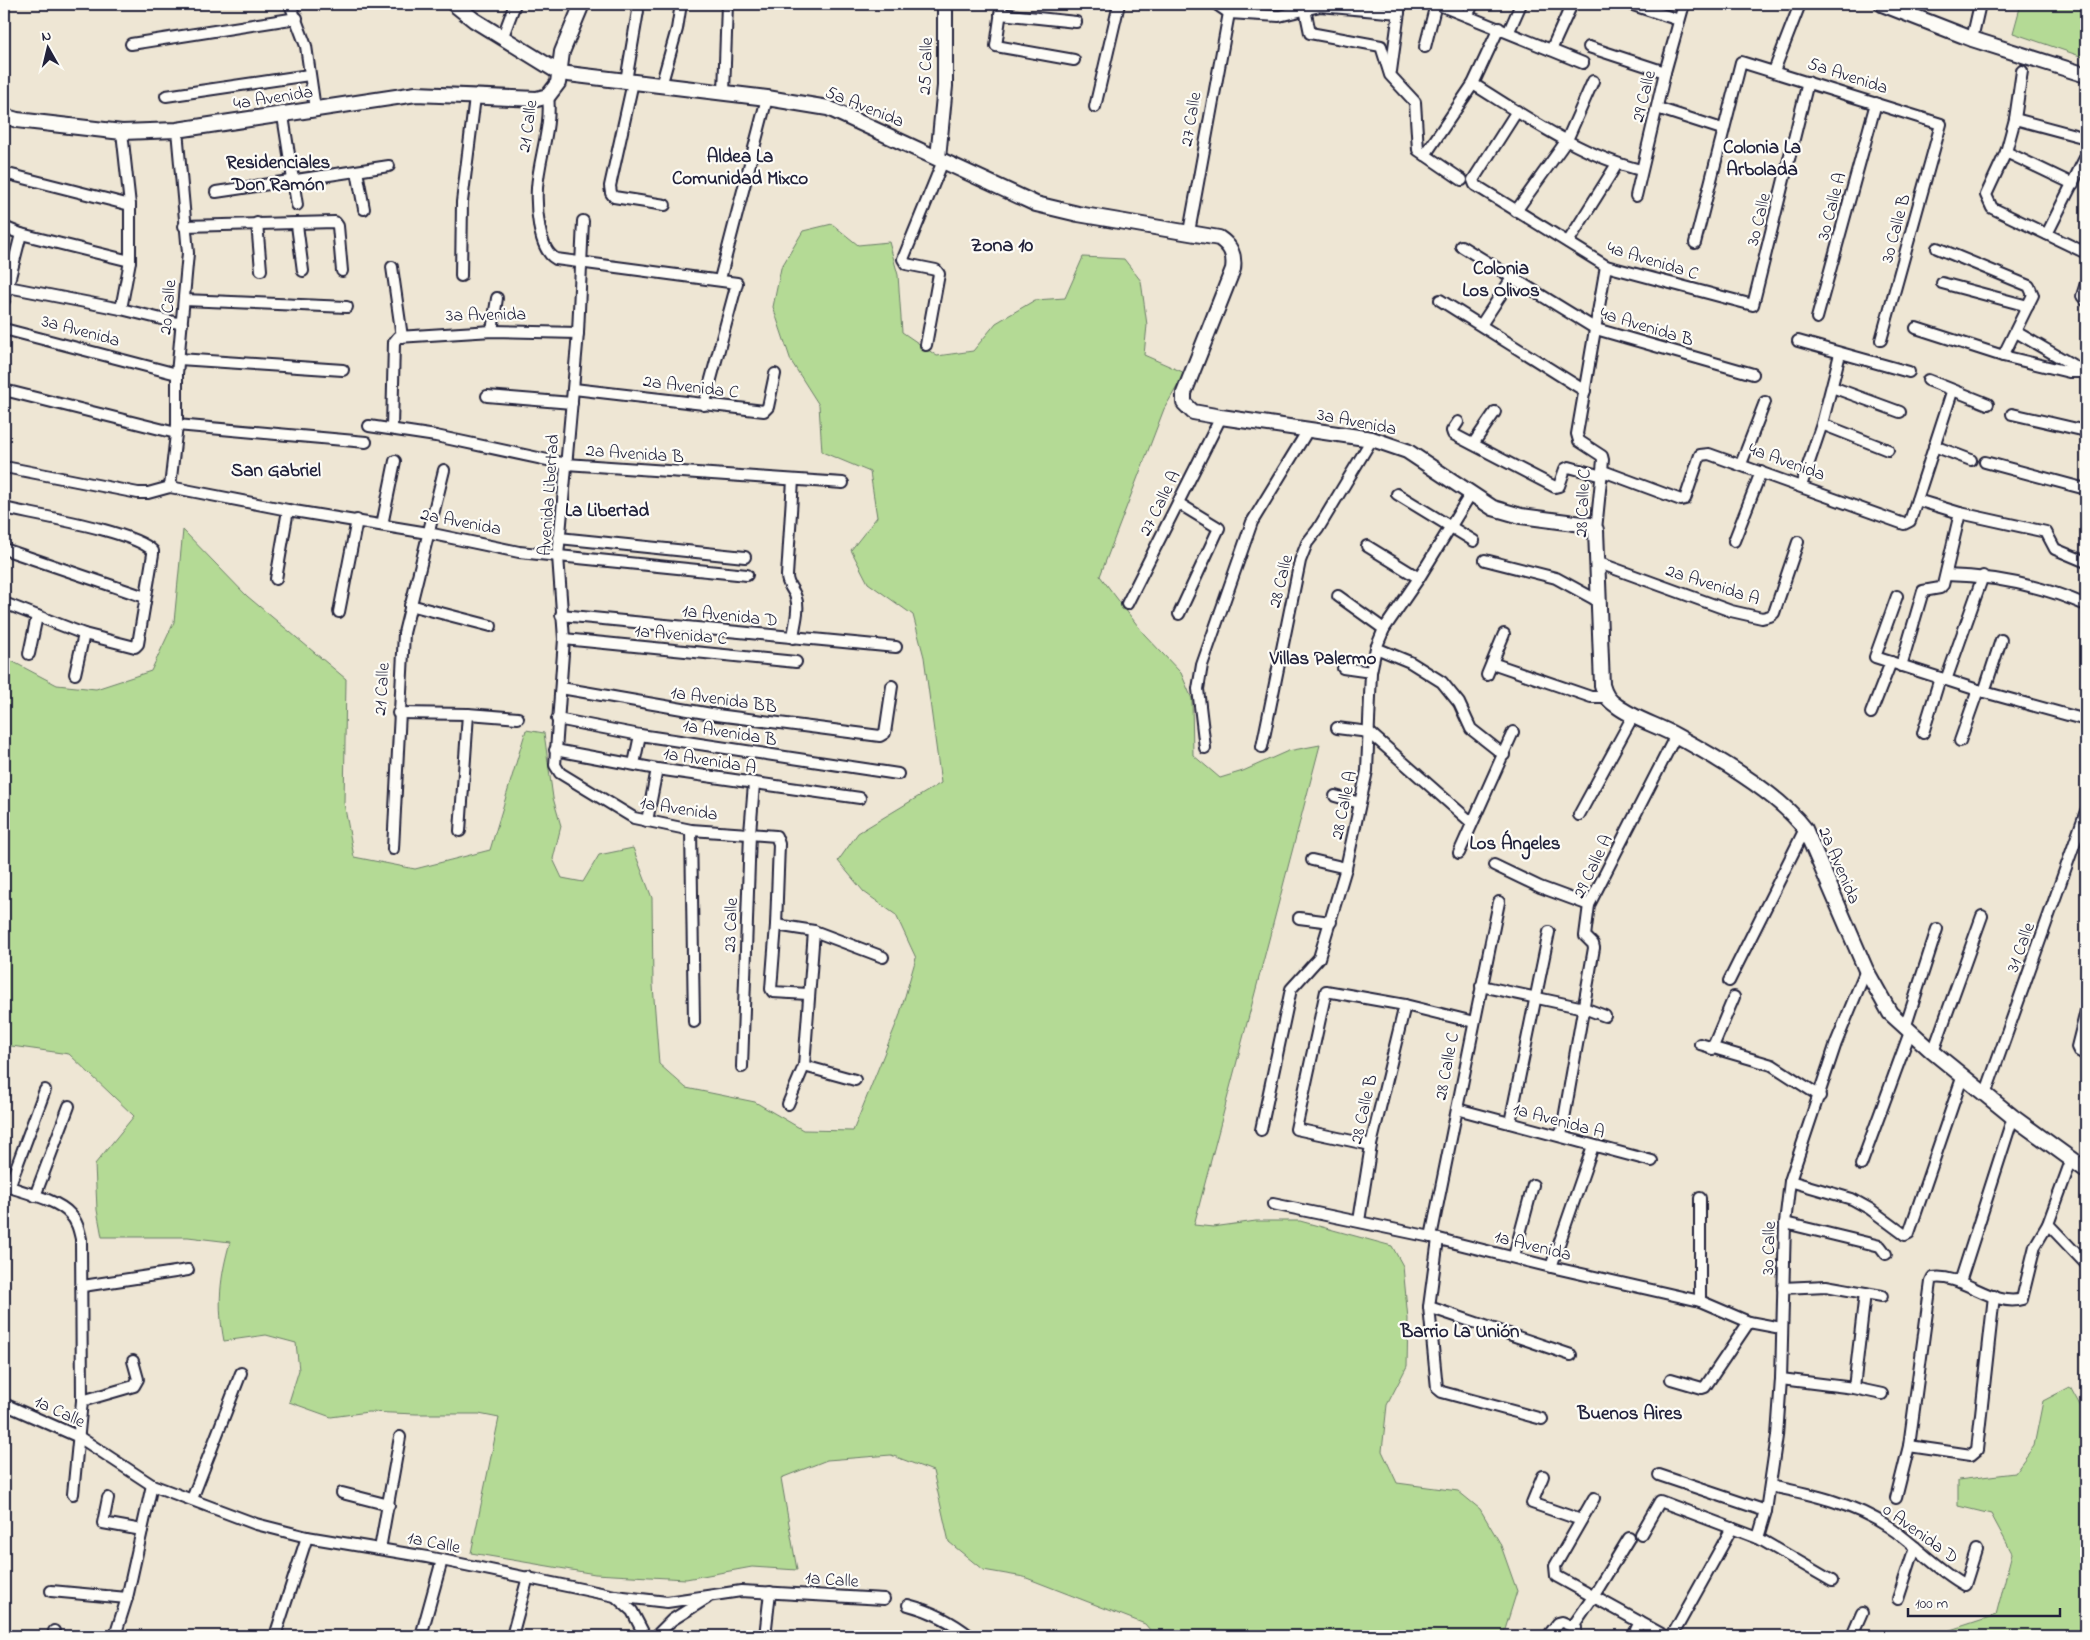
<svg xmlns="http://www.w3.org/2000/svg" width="2090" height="1640" font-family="'Indie Flower',sans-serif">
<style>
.green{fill:#b4da95;stroke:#6b7e68}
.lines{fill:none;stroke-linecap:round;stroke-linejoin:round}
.street-casing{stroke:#22223b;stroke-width:14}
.secondary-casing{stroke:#22223b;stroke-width:18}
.street{stroke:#fdfcf7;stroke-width:10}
.secondary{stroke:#fdfcf7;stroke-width:14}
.labels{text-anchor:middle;stroke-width:4.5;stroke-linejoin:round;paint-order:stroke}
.street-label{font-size:18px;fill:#22223b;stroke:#fdfcf7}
.neighbourhood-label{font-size:19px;font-weight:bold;fill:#22223b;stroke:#fdfcf7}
.quarter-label{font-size:20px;font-weight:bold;fill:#22223b;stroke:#fdfcf7}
</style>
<rect width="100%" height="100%" fill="#eee6d4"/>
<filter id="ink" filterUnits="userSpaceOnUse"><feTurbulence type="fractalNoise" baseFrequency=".02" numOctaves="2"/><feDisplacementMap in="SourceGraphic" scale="10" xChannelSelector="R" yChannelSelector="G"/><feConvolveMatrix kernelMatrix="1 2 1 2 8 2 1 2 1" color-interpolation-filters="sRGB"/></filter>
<g filter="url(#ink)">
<!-- green -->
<g class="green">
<polygon points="2021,4 2086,4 2086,58 2013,33"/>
<path d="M 832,224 L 858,245 L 889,242 L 898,275 L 902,332 L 937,356 L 973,351 L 996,323 L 1035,300 L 1065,298 L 1083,257 L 1124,259 L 1141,281 L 1147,325 L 1144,355 L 1185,373 L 1164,409 L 1100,576 L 1144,634 L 1181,673 L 1192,699 L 1193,755 L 1220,778 L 1243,771 L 1288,751 L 1320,745 L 1194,1225 L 1213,1227 L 1256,1221 L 1300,1221 L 1392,1246 L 1403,1266 L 1408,1319 L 1407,1366 L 1387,1405 L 1382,1451 L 1397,1483 L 1458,1491 L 1480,1509 L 1500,1543 L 1517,1591 L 1503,1636 L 1155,1636 L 1145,1624 L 1024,1577 L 983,1570 L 949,1542 L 933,1471 L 891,1455 L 827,1460 L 781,1478 L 797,1570 L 752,1567 L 686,1579 L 595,1574 L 471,1553 L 499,1418 L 479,1414 L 416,1414 L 368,1412 L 331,1417 L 289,1402 L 299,1370 L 296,1343 L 266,1335 L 224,1341 C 217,1305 220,1277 230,1242 L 188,1237 L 102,1237 L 97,1210 L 95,1164 L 134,1116 L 69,1054 L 4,1045 L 4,657 L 57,685 L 96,689 L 151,671 L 174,622 L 183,530 L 247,596 L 346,679 L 344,803 L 354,857 L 415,869 L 490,850 L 526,730 L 544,733 L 553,798 L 561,826 L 553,859 L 562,878 L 583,882 L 599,855 L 633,848 L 652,898 L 653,985 L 659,1064 L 686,1088 L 755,1102 L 803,1130 L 853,1131 L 899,1017 L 916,958 L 896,915 L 864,892 L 838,861 L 858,833 L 941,783 L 924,657 L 913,615 L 868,583 L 851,550 L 877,517 L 870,472 L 822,452 L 819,405 L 791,361 L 773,307 L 781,268 L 803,231 Z"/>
<polygon points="2070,1387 2086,1416 2086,1636 1932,1636 1996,1615 2012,1553 1991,1514 1958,1506 1958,1480 2014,1473 2034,1446 2043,1401"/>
</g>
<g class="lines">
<defs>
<g id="street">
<polyline points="290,4 306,46 315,109"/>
<polyline points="1002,4 996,46 1074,60"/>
<polyline points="1216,4 1229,13 1279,16 1320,6 1399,13"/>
<polyline points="1437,4 1583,63"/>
<polyline points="1630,4 1679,20"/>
<polyline points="1305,9 1310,33 1381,46 1390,75 1415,102 1418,150 1462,180"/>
<polyline points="1000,14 1076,22"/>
<polyline points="1467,16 1473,4"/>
<polyline points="1509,31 1521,4"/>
<polyline points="503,36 515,4"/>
<polyline points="1972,39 1980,4"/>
<polyline points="131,44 297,18"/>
<polyline points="1425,47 1436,4"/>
<polyline points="1589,47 1665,72"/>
<polyline points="1551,50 1572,4"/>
<polyline points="1391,71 1400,4"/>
<polyline points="1774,71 1800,4"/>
<polyline points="2022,71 2015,119 2006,152 1986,195 1992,208 2086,253"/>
<polyline points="626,81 638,11"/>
<polyline points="633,82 610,186 611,193 614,197 665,205"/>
<path d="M 1473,84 C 1525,116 1581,156 1641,170"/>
<polyline points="661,86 677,29 681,4"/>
<polyline points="724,93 727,4"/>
<polyline points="166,96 309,75"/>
<path d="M 548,96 C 552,127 539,157 537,188 C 536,206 538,250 556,259 L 737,283 L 704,405"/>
<polyline points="1095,107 1119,4"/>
<polyline points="1657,108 1722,129"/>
<polyline points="1517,111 1473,180 1475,185 1606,266 1753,305 1808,82"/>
<polyline points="283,116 297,205"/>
<polyline points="2015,119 2086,138"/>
<polyline points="2006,152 2073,184"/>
<polyline points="1425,155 1473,84 1499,28"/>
<polyline points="357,171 364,209"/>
<polyline points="4,173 130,205"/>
<polyline points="216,192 389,166"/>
<polyline points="1636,196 1665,72 1684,4"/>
<polyline points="1516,211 1567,140 1593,81"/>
<polyline points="583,221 578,333 558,556 564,639 555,765 560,773 634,818 691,830 776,836 779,844 776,925 771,989 773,992 808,994"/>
<polyline points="257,223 261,270"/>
<polyline points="297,225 303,271"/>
<polyline points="184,226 335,222 338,226 342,271"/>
<polyline points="4,227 21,234 4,301"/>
<polyline points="1189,232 1229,13"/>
<polyline points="21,234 130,261"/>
<polyline points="2047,234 2086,156"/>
<polyline points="1568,242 1617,164"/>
<polyline points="1695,243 1741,62 1941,124 1881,340"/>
<polyline points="1461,246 1596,329 1753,374"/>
<polyline points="1937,248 2029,286 2033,295 2003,356"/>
<polyline points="4,260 14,261"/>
<polyline points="392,267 402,337"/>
<polyline points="461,276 462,202 475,97"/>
<polyline points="720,279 767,98"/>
<polyline points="1942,283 2028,306"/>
<polyline points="2086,283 2082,296 2086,301"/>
<polyline points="8,287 121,309 182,324"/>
<polyline points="184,300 347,307"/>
<polyline points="1440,300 1585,391"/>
<polyline points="121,309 130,261 130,205 122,132"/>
<polyline points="1817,318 1876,103"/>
<polyline points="1481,325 1512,278"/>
<polyline points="1916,328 2003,356 2069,372 2086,372"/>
<polyline points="4,329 177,374"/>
<polyline points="492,331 497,298"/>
<polyline points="2016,332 2083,371"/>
<polyline points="1798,341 1909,372"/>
<polyline points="926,345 939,274 936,270 906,264 903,259 943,161"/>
<polyline points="179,359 343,370"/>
<polyline points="1928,380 1988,404"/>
<polyline points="1832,387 1900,412"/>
<polyline points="574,389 764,411 768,407 775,374"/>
<polyline points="4,390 176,433"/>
<polyline points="487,396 572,403"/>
<polyline points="2012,414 2086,431"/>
<polyline points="1458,422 1452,431 1453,434 1555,487 1559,486 1565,469 1569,467 1602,476"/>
<polyline points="1822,424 1888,450"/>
<polyline points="177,425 366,442"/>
<polyline points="369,426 436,436 566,464 843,483"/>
<polyline points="392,428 394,342 398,337 492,331 578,333"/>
<polyline points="1473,444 1495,412"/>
<polyline points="1934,446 1971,460"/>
<polyline points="1985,462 2086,489"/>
<polyline points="1741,464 1765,402"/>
<polyline points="10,468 138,493 148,493 170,487"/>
<polyline points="1603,471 1681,500 1685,499 1700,455 1709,454 1904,524 1910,521 1952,392"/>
<path d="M 793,480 L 787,576 C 787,586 794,589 796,598 C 800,609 794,626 793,638"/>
<polyline points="1801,486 1822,424 1840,354"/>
<polyline points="170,487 288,510 428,533 519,552 747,575"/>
<polyline points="170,487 177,425 177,374 188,253 177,130"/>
<polyline points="1397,494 1474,541"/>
<polyline points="1917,500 1960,513 2046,532 2055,549 2086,562"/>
<polyline points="1178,503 1219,528 1179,614"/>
<path d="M 4,508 C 34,515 135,531 153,551 L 153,554 L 138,644 L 135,647 L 84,634 L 4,603"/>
<polyline points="382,525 395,461"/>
<polyline points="1596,530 1603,460 1602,456 1579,441 1577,434 1606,266"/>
<polyline points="559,538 745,557"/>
<polyline points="1734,541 1761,472"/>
<polyline points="1367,546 1419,578"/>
<polyline points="4,549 145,597"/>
<polyline points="1485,560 1556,578 1600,602"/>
<polyline points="1599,563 1731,611 1762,618 1770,616 1774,613 1798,542"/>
<path d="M 1946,575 C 1996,576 2040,585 2086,605"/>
<polyline points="276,579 288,510"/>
<polyline points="1338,596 1384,629"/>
<polyline points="1897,596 1875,657 1984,692 2086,720"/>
<polyline points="1127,604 1221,417"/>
<polyline points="410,605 491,626"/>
<polyline points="339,612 357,520"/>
<polyline points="561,615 896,647"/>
<polyline points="564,639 796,662"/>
<polyline points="1376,648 1410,662 1442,682 1459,703 1471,729 1504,755"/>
<polyline points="29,654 37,616"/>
<polyline points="1492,663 1591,697 1606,697"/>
<polyline points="1901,666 1923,591 1940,588 1943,585 1960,513"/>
<polyline points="1343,668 1371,672"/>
<polyline points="75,674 84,634"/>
<polyline points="1487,675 1504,634"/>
<polyline points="1946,680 1983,576"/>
<polyline points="561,688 717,715 880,736 885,733 892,686"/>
<polyline points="1984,692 2001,640"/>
<polyline points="398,713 468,714 518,718"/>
<polyline points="1871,713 1891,662"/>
<polyline points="557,719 640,735 898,774"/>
<polyline points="1337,728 1369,732 1472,823"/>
<polyline points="1923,733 1940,678"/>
<polyline points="1960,741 1978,690"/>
<polyline points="1262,747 1300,561 1307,543 1318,529 1372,439"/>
<polyline points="1205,748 1198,689 1202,665 1252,522 1308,430"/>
<polyline points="555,750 657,769 860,798"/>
<polyline points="634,764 640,735"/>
<polyline points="1335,796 1360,803"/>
<polyline points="1579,815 1634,714"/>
<polyline points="647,821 657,769"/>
<polyline points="691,830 694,1022"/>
<polyline points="460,831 468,714"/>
<polyline points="393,849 404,633 444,470"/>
<polyline points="1459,853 1513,732"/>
<polyline points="1312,860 1346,868"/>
<polyline points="1494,865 1540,887 1589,905"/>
<polyline points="1299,918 1331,922"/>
<polyline points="776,925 814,931 883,957"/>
<polyline points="814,931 804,1066 855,1080"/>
<polyline points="1729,981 1805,829"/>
<polyline points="1481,986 1584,1008 1605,1016"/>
<polyline points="2086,1011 2077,1047 2079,1051 2086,1055"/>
<polyline points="1905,1028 1937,929"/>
<polyline points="1700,1044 1772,1065 1820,1096"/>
<polyline points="1712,1049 1734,997"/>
<polyline points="1933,1052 1982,916"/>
<polyline points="742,1067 750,833 754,784"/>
<polyline points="1985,1095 2086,811"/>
<polyline points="788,1104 804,1066"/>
<polyline points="1457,1109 1652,1161"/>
<polyline points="1510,1123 1549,932"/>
<polyline points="1261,1130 1291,989 1319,958 1346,868 1367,771 1371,672 1376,648 1384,629 1419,578 1470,495"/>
<polyline points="1561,1136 1594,948 1593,944 1585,936 1589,905 1676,735"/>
<polyline points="1371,1145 1296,1129 1326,991 1405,1005 1474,1022"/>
<polyline points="1861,1165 1910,1032"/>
<polyline points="1790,1181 1852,1199 1870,1209 1905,1235 1909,1233 1963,1075"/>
<path d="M 4,1185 C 22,1192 57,1199 70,1214 C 77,1221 79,1230 81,1239 L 82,1401 L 73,1494"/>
<polyline points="9,1187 45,1090"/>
<polyline points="35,1196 69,1106"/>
<polyline points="1273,1204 1431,1237 1551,1267 1700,1301 1749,1322 1781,1328"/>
<polyline points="1359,1221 1371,1145 1405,1005"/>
<polyline points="1785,1223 1880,1246 1886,1254"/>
<polyline points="2048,1224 2086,1264"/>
<polyline points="1431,1237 1499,902"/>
<polyline points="1438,1239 1429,1307 1437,1388 1442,1392 1542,1419"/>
<polyline points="1514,1256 1533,1185"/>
<polyline points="1551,1267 1593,1146"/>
<polyline points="1960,1282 2013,1117"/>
<polyline points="83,1286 188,1270"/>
<polyline points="1783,1288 1826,1286 1882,1296"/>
<polyline points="1700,1301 1700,1198"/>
<polyline points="1429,1307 1571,1355"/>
<polyline points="1671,1379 1702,1388 1705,1387 1749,1322"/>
<polyline points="1781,1379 1854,1388 1882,1394"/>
<polyline points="1854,1388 1865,1293"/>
<polyline points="82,1401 134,1386 138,1379 133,1361"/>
<polyline points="4,1404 79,1437 152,1485 256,1524 307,1537 427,1557 615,1596 667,1602 741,1591 884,1599"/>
<polyline points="1909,1446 1971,1455 1977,1450 1994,1296"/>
<polyline points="1659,1475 1766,1511"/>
<polyline points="1543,1476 1532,1503 1581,1520"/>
<path d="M 1770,1486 C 1811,1494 1853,1503 1889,1527 C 1915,1544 1937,1570 1965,1585 L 1976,1550"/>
<polyline points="342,1493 389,1505"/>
<polyline points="108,1498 103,1523 142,1530"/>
<polyline points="1594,1498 1555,1566 1556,1576 1665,1636"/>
<path d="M 1896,1498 L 1909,1446 L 1931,1282 L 1933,1278 C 1961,1273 1994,1308 2022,1299 L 2035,1246 L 2048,1224 L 2071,1161"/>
<polyline points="192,1499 241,1373"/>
<polyline points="1641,1534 1660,1501 1758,1538 1832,1581"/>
<polyline points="1758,1538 1766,1511 1777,1436 1781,1379 1785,1223 1790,1181 1836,1043 1866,970"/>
<polyline points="380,1549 400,1437"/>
<polyline points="51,1591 127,1598"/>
<polyline points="615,1596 632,1611 645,1636"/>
<polyline points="1898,1599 1915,1547"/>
<path d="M 908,1605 C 931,1611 951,1621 970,1636"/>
<polyline points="1573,1626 1593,1597 1629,1538"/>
<polyline points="53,1636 54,1631"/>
<polyline points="115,1636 127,1598 152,1485"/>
<polyline points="275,1636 307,1537"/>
<polyline points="421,1636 442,1560"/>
<polyline points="512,1636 528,1577"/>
<polyline points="656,1636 672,1620 707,1598"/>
<polyline points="765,1636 770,1592"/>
<polyline points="1548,1636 1558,1623 1562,1622 1576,1628 1575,1636"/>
<polyline points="1633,1636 1640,1622"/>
<polyline points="1672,1636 1732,1528"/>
<polyline points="1852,1636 1862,1613"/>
</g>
<g id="secondary">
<path d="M 454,4 L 474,20 L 560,73 L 767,98 L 828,108 L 1036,204 L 1078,214 L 1219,238 C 1231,246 1235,255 1233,269 L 1184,393 L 1184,403 L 1193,412 L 1221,417 L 1372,439 L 1407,451 L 1493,508 L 1521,516 L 1590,525 L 1596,530 L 1602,685 C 1605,695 1608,700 1617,706 C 1634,719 1657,725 1675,735 C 1714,756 1779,794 1805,829 L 1866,970 L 1890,1013 L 1933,1052 L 2013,1117 L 2086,1170"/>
<polyline points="1882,4 1972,39 2086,75"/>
<polyline points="4,116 17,120 122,132 177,130 416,94 537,99 548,96 558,83 562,52 582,4"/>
<polyline points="938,158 945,86 945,4"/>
</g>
</defs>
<!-- street casing -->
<use href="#street" class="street-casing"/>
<!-- secondary casing -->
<use href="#secondary" class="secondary-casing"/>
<!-- street -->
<use href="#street" class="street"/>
<!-- secondary -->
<use href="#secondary" class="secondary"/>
</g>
</g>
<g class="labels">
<!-- street labels -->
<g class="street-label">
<text transform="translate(925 66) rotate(-88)" y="6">25 Calle</text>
<text transform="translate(1848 75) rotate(18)" y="6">5a Avenida</text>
<text transform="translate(1643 96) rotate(-76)" y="6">29 Calle</text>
<text transform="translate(273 97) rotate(-9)" y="6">4a Avenida</text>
<text transform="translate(865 106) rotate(22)" y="6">5a Avenida</text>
<text transform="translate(1190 119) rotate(-80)" y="6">27 Calle</text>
<text transform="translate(527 126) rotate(-82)" y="6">21 Calle</text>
<text transform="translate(1831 206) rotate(-75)" y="6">30 Calle A</text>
<text transform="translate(1758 219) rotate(-76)" y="6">30 Calle</text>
<text transform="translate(1895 228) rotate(-75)" y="6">30 Calle B</text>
<text transform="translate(1653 260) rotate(17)" y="6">4a Avenida C</text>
<text transform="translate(167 307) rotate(-85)" y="6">20 Calle</text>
<text transform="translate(486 314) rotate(-1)" y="6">3a Avenida</text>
<text transform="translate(1647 326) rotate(17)" y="6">4a Avenida B</text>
<text transform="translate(81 330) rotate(15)" y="6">3a Avenida</text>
<text transform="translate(691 386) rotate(7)" y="6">2a Avenida C</text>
<text transform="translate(1357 421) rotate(11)" y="6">3a Avenida</text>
<text transform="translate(635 453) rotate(4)" y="6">2a Avenida B</text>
<text transform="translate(1787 461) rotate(20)" y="6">4a Avenida</text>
<text transform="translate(548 495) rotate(-86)" y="6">Avenida Libertad</text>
<text transform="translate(1159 503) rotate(-63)" y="6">27 Calle A</text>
<text transform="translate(1582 503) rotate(-87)" y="6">28 Calle C</text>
<text transform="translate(461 521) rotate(11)" y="6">2a Avenida</text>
<text transform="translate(1280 581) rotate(-76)" y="6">28 Calle</text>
<text transform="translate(1713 584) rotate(18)" y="6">2a Avenida A</text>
<text transform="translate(730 615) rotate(6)" y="6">1a Avenida D</text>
<text transform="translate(681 634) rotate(5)" y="6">1a Avenida C</text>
<text transform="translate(381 689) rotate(-86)" y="6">21 Calle</text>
<text transform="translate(724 699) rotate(8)" y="6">1a Avenida BB</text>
<text transform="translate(730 732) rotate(9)" y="6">1a Avenida B</text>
<text transform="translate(710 760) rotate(9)" y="6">1a Avenida A</text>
<text transform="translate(1343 805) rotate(-78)" y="6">28 Calle A</text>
<text transform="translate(679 808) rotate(9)" y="6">1a Avenida</text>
<text transform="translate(1840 865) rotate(67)" y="6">2a Avenida</text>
<text transform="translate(1592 866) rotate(-64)" y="6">29 Calle A</text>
<text transform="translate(730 925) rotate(-88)" y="6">23 Calle</text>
<text transform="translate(2020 947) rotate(-70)" y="6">31 Calle</text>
<text transform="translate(1446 1066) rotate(-79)" y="6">28 Calle C</text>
<text transform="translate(1363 1109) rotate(-77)" y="6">28 Calle B</text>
<text transform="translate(1559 1120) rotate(15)" y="6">1a Avenida A</text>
<text transform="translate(1533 1245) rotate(14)" y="6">1a Avenida</text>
<text transform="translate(1768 1248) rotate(-88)" y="6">30 Calle</text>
<text transform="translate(60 1411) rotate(25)" y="6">1a Calle</text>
<text transform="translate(1921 1533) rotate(36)" y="6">0 Avenida D</text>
<text transform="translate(434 1542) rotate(11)" y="6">1a Calle</text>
<text transform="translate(832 1579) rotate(4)" y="6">1a Calle</text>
</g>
<!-- neighbourhood labels -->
<g class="neighbourhood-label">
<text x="1762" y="153">Colonia La<tspan x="1762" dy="22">Arbolada</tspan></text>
<text x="740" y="162">Aldea La<tspan x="740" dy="22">Comunidad Mixco</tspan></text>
<text x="278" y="168">Residenciales<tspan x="278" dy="22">Don Ramón</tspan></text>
<text x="1501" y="274">Colonia<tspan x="1501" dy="22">Los Olivos</tspan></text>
<text x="276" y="476">San Gabriel</text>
<text x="607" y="516">La Libertad</text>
<text x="1323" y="664">Villas Palermo</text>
<text x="1515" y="849">Los Ángeles</text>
<text x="1460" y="1337">Barrio La Unión</text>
<text x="1630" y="1419">Buenos Aires</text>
</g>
<!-- quarter labels -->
<g class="quarter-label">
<text x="1002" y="251">Zona 10</text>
</g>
</g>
<!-- margin -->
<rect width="2090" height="1640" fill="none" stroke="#fdfcf7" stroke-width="20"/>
<rect x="10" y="10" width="2070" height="1620" fill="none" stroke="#22223b" stroke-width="2" filter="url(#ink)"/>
<!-- north arrow -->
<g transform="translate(48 48) rotate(352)" stroke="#fdfcf7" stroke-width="4" paint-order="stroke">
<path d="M0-4L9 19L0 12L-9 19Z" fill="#22223b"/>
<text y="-8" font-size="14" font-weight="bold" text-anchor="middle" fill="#22223b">N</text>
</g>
<!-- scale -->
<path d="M1908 1608v8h152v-8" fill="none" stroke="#22223b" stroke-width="2.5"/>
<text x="1915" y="1608" font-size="15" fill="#22223b" stroke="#fdfcf7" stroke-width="4" paint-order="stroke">100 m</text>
</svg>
